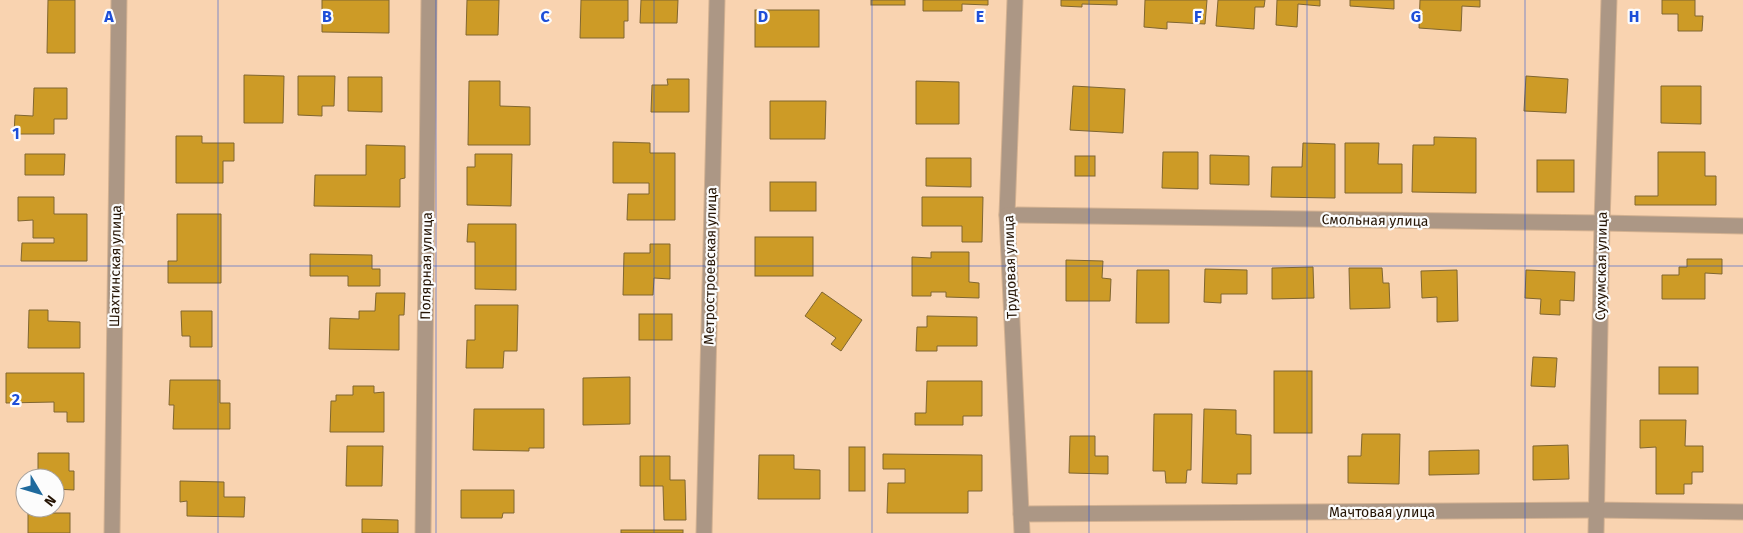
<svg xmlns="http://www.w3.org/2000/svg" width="1743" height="533" font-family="'Fira Sans',sans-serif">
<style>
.building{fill:#cd9b26;stroke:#806631}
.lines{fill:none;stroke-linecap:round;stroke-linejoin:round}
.minor-casing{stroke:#d3b191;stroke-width:17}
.minor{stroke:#ac9785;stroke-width:15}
.grid{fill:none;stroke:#1d4ed8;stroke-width:1;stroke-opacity:0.55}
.labels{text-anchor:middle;stroke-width:4.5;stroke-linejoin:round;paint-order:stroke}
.street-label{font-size:14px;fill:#251404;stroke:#fcfcfc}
.grid-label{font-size:16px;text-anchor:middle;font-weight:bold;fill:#1d4ed8;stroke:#fcfcfc;stroke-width:4.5;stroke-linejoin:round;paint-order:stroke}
</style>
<rect width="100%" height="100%" fill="#f9d3b0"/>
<!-- building -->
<g class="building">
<polygon points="48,0 75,0 75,53 47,53"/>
<polygon points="322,0 389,0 389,33 322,32"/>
<polygon points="467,0 499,0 498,35 466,35"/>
<polygon points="581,0 628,0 628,21 624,21 624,38 580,38"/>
<polygon points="641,0 678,0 677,23 640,23"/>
<rect x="871" y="0" width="34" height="5"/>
<polygon points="923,0 988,0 988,5 962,4 962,11 923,11"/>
<polygon points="1061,0 1117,0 1117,5 1082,4 1082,7 1061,6"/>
<polygon points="1145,0 1207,0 1205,24 1167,22 1167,29 1144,27"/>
<polygon points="1218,0 1265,0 1264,7 1255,7 1254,29 1216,26"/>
<polygon points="1277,0 1320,0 1320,6 1298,4 1297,27 1276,25"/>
<polygon points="1350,0 1394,0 1394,9 1350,6"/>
<polygon points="1420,0 1480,0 1480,7 1462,6 1461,31 1419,28"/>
<polygon points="1662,0 1695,0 1695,16 1703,16 1702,31 1678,31 1678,14 1662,14"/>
<rect x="755" y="10" width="64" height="37"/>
<polygon points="244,75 284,76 283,123 244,123"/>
<polygon points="298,76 335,76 334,106 322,106 322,116 298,115"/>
<polygon points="1526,76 1568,79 1566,113 1524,111"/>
<polygon points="348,77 382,77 382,112 348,111"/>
<polygon points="667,79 689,79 689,112 651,112 652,85 668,85"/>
<polygon points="469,81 500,81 500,106 530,107 530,145 468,145"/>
<polygon points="916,81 959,82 959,124 916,124"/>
<polygon points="1073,86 1125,89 1123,133 1070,130"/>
<polygon points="1661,86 1701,86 1701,124 1661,123"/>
<polygon points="34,88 67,88 67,119 54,119 54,134 14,134 15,115 33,116"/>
<polygon points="770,101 826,101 825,139 770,139"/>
<polygon points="176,136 202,136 202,143 234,143 234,161 223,161 223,183 176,183"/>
<polygon points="1434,137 1476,138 1476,193 1412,192 1413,145 1434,145"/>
<polygon points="613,142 650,143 650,153 675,153 675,220 627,220 628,194 649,194 649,183 613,183"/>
<polygon points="1303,143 1335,144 1335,198 1271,197 1272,167 1302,167"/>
<polygon points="1345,143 1379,143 1378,164 1402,164 1402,193 1345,193"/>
<polygon points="366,145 405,146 405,178 400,179 400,207 314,206 315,175 366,175"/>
<polygon points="1163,152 1198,152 1198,189 1162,188"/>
<polygon points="1658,152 1705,152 1705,176 1716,176 1716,205 1635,205 1635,196 1658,196"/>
<polygon points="25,154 65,154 64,175 25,175"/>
<polygon points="475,154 512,154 511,206 467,205 467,167 475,167"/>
<polygon points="1210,155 1249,156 1249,185 1210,184"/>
<rect x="1075" y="156" width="20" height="20"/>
<polygon points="926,158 971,158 971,187 926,186"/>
<rect x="1537" y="160" width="37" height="32"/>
<rect x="770" y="182" width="46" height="29"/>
<polygon points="18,197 54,197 54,214 87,214 87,261 21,261 22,243 54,243 54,238 33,238 33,220 18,221"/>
<polygon points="922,197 983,197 982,242 962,242 962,226 922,226"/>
<polygon points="177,214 221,214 221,283 168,283 168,261 177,261"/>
<polygon points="468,224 516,224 516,290 475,289 475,242 467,242"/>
<rect x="755" y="237" width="58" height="39"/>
<polygon points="650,244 670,244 670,279 654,278 653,295 623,295 624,253 650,253"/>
<polygon points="931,252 969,252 969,282 979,283 979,298 946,297 946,292 931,292 931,296 912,296 912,257 931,258"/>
<polygon points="310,254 372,255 372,269 380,269 380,286 348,286 348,276 310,276"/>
<polygon points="1687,259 1722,259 1722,274 1705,273 1705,299 1662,299 1662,275 1679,275 1679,267 1687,267"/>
<polygon points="1066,260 1103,261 1102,278 1111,279 1110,301 1066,301"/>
<polygon points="1313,267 1314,298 1272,299 1272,268"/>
<polygon points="1349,268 1382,268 1383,283 1389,283 1390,308 1350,309"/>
<polygon points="1205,269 1247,270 1247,294 1221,294 1221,303 1204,302"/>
<polygon points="1137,270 1169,270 1169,323 1136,323"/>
<polygon points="1457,270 1458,321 1437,322 1437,297 1422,298 1421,271"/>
<polygon points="1526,270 1575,272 1574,301 1560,300 1560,315 1540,314 1541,299 1525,298"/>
<polygon points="822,292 862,320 841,351 831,344 836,338 805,316"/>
<polygon points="376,293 405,293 404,315 399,315 399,350 329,349 330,318 359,319 359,311 375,311"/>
<polygon points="475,305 518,305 517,351 504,351 503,368 466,368 467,340 475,340"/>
<polygon points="29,310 48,310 48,321 80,322 80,348 28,348"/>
<polygon points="181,311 212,311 212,347 190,347 190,336 182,336"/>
<rect x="639" y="314" width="33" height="26"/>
<polygon points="927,316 977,317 977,346 937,346 937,351 916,351 917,327 927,327"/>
<polygon points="1533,357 1557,358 1555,387 1531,386"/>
<rect x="1659" y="367" width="39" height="27"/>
<rect x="1274" y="371" width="38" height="62"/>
<polygon points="6,373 84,373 84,422 67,422 67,412 54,412 54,402 6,403"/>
<polygon points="630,377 630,424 583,425 583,378"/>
<polygon points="170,380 220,380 220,403 230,403 230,429 173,429 174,405 169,405"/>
<polygon points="927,381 982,381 982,416 963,416 963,425 915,425 915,413 926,413"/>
<polygon points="353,386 374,386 374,393 384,392 384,432 330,432 331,401 336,401 336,395 353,395"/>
<polygon points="474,409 544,409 544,448 529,448 529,451 473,450"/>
<polygon points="1204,409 1236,410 1236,434 1251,435 1251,474 1237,474 1237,484 1202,483"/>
<polygon points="1154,414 1192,414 1191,470 1187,470 1186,483 1166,483 1165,471 1153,471"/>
<polygon points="1640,420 1686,420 1685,446 1703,446 1703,472 1692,472 1692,484 1684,484 1684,494 1656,494 1656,447 1640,448"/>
<polygon points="1362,434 1400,434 1399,484 1348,483 1348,456 1361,456"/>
<polygon points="1070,436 1095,436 1095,456 1108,456 1108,474 1069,473"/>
<polygon points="1568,445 1569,479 1533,480 1533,446"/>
<polygon points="347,446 383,446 382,486 346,486"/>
<rect x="849" y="447" width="16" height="44"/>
<polygon points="1479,450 1479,474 1429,475 1429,451"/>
<polygon points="38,453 69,453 69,471 74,471 74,490 55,489 55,478 38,478"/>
<polygon points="883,454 982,455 982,491 968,491 968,513 887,513 888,483 905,483 905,469 883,469"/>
<polygon points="759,455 794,455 794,469 820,470 820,499 758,499"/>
<polygon points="640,456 670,456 670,480 685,480 686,520 664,520 663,486 640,486"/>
<polygon points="180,481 224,482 224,497 245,497 244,517 187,516 187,501 180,502"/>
<polygon points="461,490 514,490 514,513 503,513 502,518 461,518"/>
<rect x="28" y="513" width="42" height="20"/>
<polygon points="362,519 398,520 398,533 362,533"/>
<rect x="621" y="530" width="62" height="3"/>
</g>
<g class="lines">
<defs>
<g id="minor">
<polyline points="1015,0 1007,215 1022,533"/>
<polyline points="1007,215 1602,223 1743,226"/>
<polyline points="1021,514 1595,510 1743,512"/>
<polyline points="112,533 119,0"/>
<polyline points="423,533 429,0"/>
<polyline points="704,533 717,0"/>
<polyline points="1596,533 1602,223 1609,0"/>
</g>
</defs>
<!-- minor casing -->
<use href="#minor" class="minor-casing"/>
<!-- minor -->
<use href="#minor" class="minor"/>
</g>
<!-- grid -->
<path class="grid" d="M 218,0 L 218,533M 436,0 L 436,533M 654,0 L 654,533M 872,0 L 872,533M 1089,0 L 1089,533M 1307,0 L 1307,533M 1525,0 L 1525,533M 0,266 L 1743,266"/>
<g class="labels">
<!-- street labels -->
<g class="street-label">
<text transform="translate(1375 220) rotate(1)" y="5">Смольная улица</text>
<text transform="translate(115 266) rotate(-89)" y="5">Шахтинская улица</text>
<text transform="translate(426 266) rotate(-89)" y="5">Полярная улица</text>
<text transform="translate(710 266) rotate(-89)" y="5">Метростроевская улица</text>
<text transform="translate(1601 266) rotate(-89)" y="5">Сухумская улица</text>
<text transform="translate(1010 267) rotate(-92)" y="5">Трудовая улица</text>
<text x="1382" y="517">Мачтовая улица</text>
</g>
</g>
<g class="grid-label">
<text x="109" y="22">A</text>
<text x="327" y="22">B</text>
<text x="545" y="22">C</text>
<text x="763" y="22">D</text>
<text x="980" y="22">E</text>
<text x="1198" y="22">F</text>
<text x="1416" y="22">G</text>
<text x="1634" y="22">H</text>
<text x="16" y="139">1</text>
<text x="16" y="405">2</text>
</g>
<!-- north arrow -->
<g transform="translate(40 493) rotate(128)"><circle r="24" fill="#fcfcfc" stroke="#a69f99"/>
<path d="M0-4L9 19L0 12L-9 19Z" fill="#1f6a9d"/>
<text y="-8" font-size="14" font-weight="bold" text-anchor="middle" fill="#251404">N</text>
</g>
</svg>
